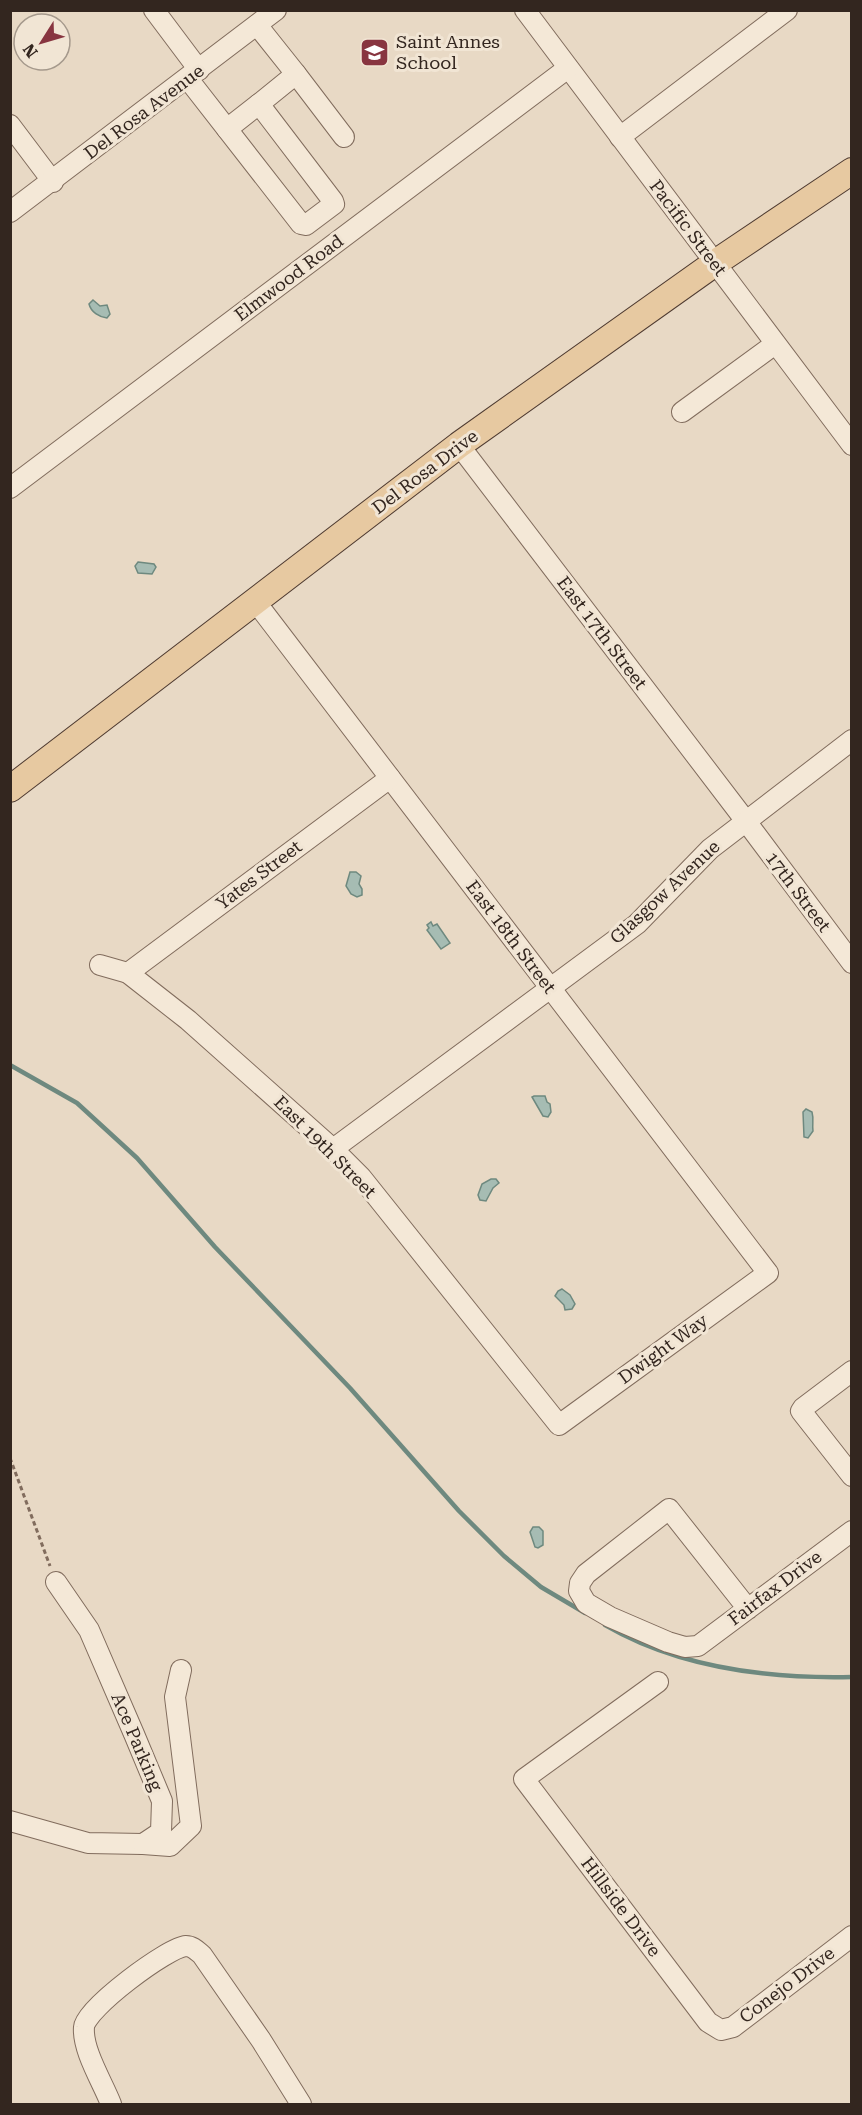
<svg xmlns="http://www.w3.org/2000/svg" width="862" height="2115" font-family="'Roboto Serif',serif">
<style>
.water{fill:#a6bcb3;stroke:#6e897f;stroke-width:1.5}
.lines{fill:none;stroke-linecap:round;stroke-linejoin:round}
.stream{stroke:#6e897f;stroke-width:4.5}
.minor-casing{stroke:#816c5d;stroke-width:22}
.major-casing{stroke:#4f3b31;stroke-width:28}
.path{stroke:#816c5d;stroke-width:3;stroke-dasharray:4.5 3;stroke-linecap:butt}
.minor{stroke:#f4e8d7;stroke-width:20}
.major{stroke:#e7c9a1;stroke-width:26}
.labels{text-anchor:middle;stroke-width:6;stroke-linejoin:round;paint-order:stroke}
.poi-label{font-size:18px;fill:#33261f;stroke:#f1e5d4;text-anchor:start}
.street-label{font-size:18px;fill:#33261f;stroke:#f1e5d4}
</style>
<rect width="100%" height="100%" fill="#e8d9c5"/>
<!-- water -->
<g class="water">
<path d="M 93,300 L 100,306 L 107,305 L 110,314 L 107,318 C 99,317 91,312 89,304 Z"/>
<polygon points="138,562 154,564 156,567 152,574 138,573 135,566"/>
<polygon points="350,872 356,872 361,876 359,884 362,889 362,895 357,897 351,894 346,886"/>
<polygon points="431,922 433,926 437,924 450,943 441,949 427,930 429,928 427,925"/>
<polygon points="534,1096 545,1096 547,1102 550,1104 551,1112 548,1117 543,1116 532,1097"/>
<path d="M 806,1109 L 812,1112 C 814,1119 812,1124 813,1131 L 808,1138 L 804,1137 L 803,1112 Z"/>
<polygon points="491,1179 496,1179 499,1183 493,1188 486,1201 480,1200 478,1195 482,1184"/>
<polygon points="562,1289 570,1295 575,1304 572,1309 565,1310 564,1305 555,1296 558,1291"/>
<polygon points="533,1527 539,1527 543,1531 543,1545 538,1548 535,1547 530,1532"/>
</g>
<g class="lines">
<!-- stream -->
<g class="stream">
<polyline points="10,1065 77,1103 137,1158 215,1247 350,1388 459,1511 504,1556 541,1587 585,1613"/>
<path d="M 605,1625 C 679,1668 767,1679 852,1677"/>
</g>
<defs>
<g id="minor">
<polyline points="154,10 199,70"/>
<polyline points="525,10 852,445"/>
<polyline points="296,74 344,137"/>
<polyline points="188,79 301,224 306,225 334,204 333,201 259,104 296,74 257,25"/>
<polyline points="10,125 53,182"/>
<polyline points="227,129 259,104"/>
<polyline points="620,137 787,10"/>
<polyline points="10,212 276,10"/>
<polyline points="682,412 775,344"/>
<polyline points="459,445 745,820 852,963"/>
<polyline points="10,488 568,68"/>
<polyline points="100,965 128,973 188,1020 333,1149 361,1177 559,1425 768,1273 255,601"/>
<polyline points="128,973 390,778"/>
<polyline points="333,1149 637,924 710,849 852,740"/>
<polyline points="852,1371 803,1408 801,1411 852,1476"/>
<polyline points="748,1609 669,1509 586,1574 580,1583 579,1591 586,1603 610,1617 668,1642 685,1647 698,1646 852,1531"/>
<polyline points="658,1682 524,1779 708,2022 721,2030 733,2027 852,1936"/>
<polyline points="10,1821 88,1843 143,1844 161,1832 162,1801 134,1734 89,1630 56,1582"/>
<polyline points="143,1844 170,1846 191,1826 175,1697 181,1670"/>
<path d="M 111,2104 C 103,2083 82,2050 84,2027 C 85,2009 168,1947 186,1946 C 193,1946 197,1951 202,1955 L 261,2040 L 301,2104"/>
</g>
<polyline id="major" points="10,789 459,445 715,263 852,171"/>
</defs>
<!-- minor casing -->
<use href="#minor" class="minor-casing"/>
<!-- major casing -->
<use href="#major" class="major-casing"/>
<!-- path -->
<polyline class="path" points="10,1458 50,1566"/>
<!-- minor -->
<use href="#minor" class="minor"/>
<!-- major -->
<use href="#major" class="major"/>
</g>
<!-- icons -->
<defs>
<symbol id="school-square" viewBox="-11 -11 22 22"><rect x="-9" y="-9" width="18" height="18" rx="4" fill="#883540" stroke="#f1e5d4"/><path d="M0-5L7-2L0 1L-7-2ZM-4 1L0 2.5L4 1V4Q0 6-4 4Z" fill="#fff"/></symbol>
</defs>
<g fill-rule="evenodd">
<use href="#school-square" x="358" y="36" width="33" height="33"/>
</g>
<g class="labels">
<!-- poi labels -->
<g class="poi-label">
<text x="396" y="48">Saint Annes<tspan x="396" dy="21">School</tspan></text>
</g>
<!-- street labels -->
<g class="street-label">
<text transform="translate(144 112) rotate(-37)" y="6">Del Rosa Avenue</text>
<text transform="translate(688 228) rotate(53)" y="6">Pacific Street</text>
<text transform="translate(289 278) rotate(-37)" y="6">Elmwood Road</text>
<text transform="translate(425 472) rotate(-37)" y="6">Del Rosa Drive</text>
<text transform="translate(602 633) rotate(53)" y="6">East 17th Street</text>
<text transform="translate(259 875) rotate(-37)" y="6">Yates Street</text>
<text transform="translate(665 892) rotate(-43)" y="6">Glasgow Avenue</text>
<text transform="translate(798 892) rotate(53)" y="6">17th Street</text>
<text transform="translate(511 937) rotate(53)" y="6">East 18th Street</text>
<text transform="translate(325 1147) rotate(45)" y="6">East 19th Street</text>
<text transform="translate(663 1349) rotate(-36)" y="6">Dwight Way</text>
<text transform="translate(775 1588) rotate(-37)" y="6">Fairfax Drive</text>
<text transform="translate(137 1742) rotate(67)" y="6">Ace Parking</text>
<text transform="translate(621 1907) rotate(53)" y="6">Hillside Drive</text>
<text transform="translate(787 1985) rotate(-37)" y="6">Conejo Drive</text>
</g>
</g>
<!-- border -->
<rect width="862" height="2115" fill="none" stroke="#33261f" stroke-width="24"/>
<!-- north arrow -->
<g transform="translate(42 42) rotate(233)"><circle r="28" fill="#f1e5d4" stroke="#a5998c" stroke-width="1.5"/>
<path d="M0-4.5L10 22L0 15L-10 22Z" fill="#883540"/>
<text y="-9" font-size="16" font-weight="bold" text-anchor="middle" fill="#33261f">N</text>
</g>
</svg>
